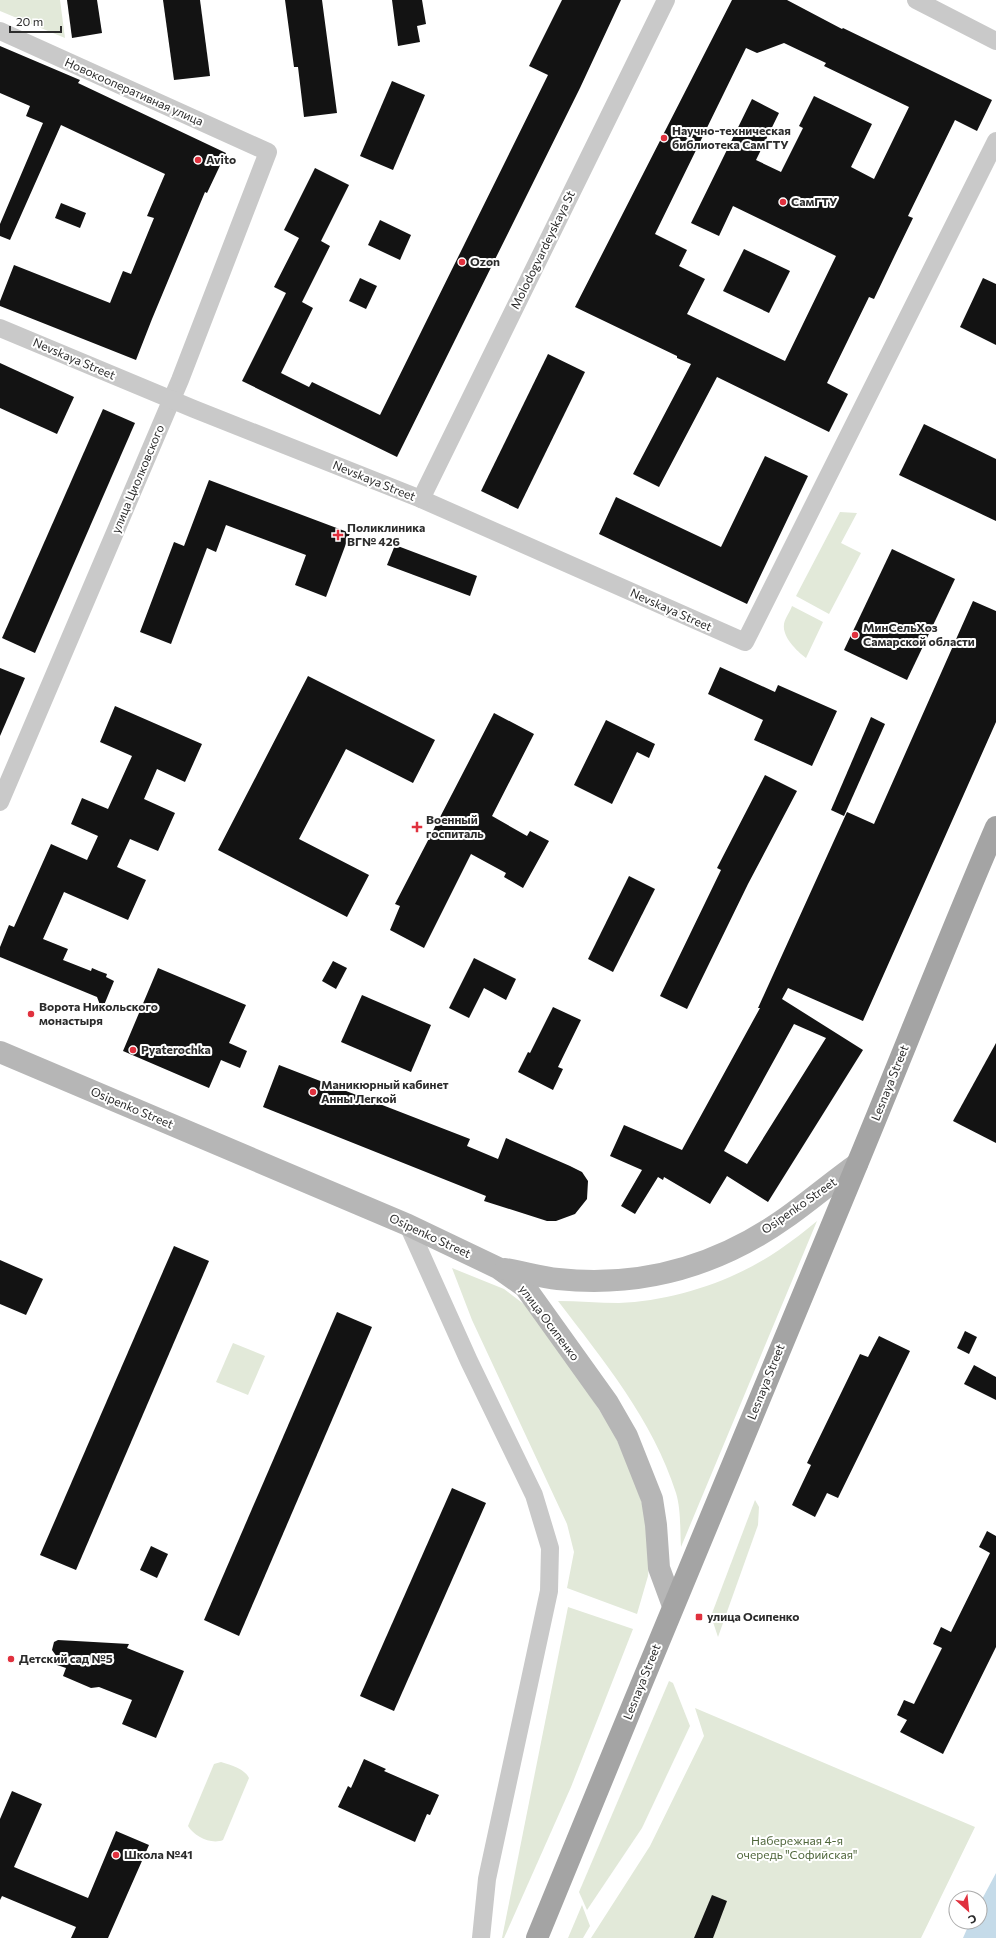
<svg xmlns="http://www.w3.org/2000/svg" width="996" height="1938" font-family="Commissioner,sans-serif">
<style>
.green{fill:#e2e9d9}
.water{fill:#c5dbe9}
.building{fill:#131313;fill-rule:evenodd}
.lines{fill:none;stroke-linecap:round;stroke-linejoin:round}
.street{stroke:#c9c9c9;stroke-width:18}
.secondary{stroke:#b6b6b6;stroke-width:22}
.primary{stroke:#a4a4a4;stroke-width:22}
.poi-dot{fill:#e0313e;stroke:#fff;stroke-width:1.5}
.labels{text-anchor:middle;stroke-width:4;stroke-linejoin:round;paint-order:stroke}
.street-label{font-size:12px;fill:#2c2c2c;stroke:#fff}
.poi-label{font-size:12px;font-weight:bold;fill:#2c2c2c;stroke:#fff;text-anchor:start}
.park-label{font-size:12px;fill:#4f663b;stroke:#fff}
</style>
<rect width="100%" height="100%" fill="#fff"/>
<!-- green -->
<g class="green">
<polygon points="0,0 60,0 65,38 0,11"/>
<polygon points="840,512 857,513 841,543 861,553 829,614 796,596"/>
<path d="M 792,606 L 823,622 L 806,658 C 797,651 782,637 784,624 C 785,618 790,612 792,606 Z"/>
<path d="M 817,1221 L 681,1547 C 680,1530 681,1509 676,1493 C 653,1420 603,1360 558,1301 C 578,1301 599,1303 619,1303 C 673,1301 734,1281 779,1250 C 792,1241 805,1231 817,1221 Z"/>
<polygon points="452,1268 504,1289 525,1305 571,1366 614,1433 637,1487 644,1510 651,1548 648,1576 637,1614 567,1588 574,1552 567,1524 472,1320"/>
<polygon points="233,1343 265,1356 248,1395 216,1382"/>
<polygon points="755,1500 759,1507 758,1525 718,1637 711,1616"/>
<polygon points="568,1607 633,1629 571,1787 504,1938 502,1938"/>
<polygon points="669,1681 673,1683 690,1726 642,1828 587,1910 579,1892"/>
<polygon points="695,1708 975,1827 921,1938 591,1938 650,1846 704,1736"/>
<path d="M 221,1762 C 231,1765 245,1769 249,1778 L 223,1840 C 211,1845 194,1836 188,1826 L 214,1764 Z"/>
<polygon points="582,1905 590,1926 583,1938 568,1938"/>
</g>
<!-- water -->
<polygon class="water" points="996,1873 996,1938 963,1938 970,1922 980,1922 980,1903"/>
<!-- building -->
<g class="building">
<polygon points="67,0 97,0 102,33 72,38"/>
<polygon points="163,0 200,0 210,76 174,80"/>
<polygon points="285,0 322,0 337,113 304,117 298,67 294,67"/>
<polygon points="392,0 422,0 426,24 417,26 420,42 398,46"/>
<polygon points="562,0 621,0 580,88 397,457 242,381 286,293 274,287 299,238 284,230 315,168 349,185 321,241 330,246 302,302 313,308 281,373 309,387 312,382 380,415 548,75 529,66"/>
<path d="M 732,0 L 787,0 L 842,29 L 843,28 L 992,100 L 977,131 L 955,120 L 908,216 L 913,218 L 895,255 L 874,299 L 869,297 L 827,383 L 848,394 L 829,432 L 717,377 L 659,487 L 633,474 L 691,364 L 677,358 L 677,356 L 575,307 ZM 784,43 L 826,63 L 824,66 L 909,107 L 874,179 L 851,167 L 872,124 L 814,96 L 799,126 L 803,128 L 781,172 L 756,160 L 779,113 L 752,99 L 691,223 L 719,236 L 733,206 L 836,256 L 785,361 L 687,314 L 705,279 L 679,266 L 687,250 L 655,234 L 746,48 L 757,53 Z"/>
<polygon points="0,46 80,80 78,83 226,153 207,193 205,192 152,319 136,360 0,306 0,301 14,265 110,303 123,271 131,274 154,218 147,216 165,174 61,125 10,240 0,236 0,224 43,123 26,116 30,106 0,93"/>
<polygon points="392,81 425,95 393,170 360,156"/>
<polygon points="61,203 86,213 80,228 55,218"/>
<polygon points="380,220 411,235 400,260 368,245"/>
<polygon points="744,249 790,271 769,313 723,291"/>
<polygon points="360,278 377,286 366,309 349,301"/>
<polygon points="983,278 996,284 996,345 960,327"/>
<polygon points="548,354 585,372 518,509 481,491"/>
<polygon points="0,363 74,397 57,434 0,408"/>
<polygon points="103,409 135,423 35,653 2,638"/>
<polygon points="924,424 996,459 996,521 899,475"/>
<polygon points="765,456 808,476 747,604 599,534 616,497 721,547"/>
<polygon points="209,480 350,533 326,597 295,585 306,555 226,525 216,552 207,548 171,644 140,632 174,542 184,546"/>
<polygon points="395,545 477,576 470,596 387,565"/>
<polygon points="892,549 955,579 907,680 844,650"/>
<path d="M 973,601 L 996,611 L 996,722 L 863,1021 L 788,988 L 782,999 L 863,1050 L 768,1202 L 727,1176 L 710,1204 L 664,1177 L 663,1180 L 658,1177 L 635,1214 L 621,1206 L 642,1170 L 610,1156 L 624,1125 L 682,1150 L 760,1008 L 758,1008 L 847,812 L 874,824 ZM 794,1024 L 826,1038 L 747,1164 L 724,1151 Z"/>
<polygon points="720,667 775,692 778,685 837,711 812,766 754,740 763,720 708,694"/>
<polygon points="0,668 25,678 0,736"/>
<polygon points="308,676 435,740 413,783 346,749 299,839 369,875 347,917 218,850"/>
<polygon points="115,706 202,744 185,782 157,769 144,799 175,813 158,851 130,839 117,867 146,880 128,920 64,892 43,939 68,949 63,960 91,971 92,968 99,971 107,974 106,977 114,981 102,1010 97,997 0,957 0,947 9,925 14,927 51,844 87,860 98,836 71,824 82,798 108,809 132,756 100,742"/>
<polygon points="494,713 534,734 492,816 527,836 530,831 549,841 523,888 504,877 506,873 471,854 424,948 390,930 400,906 395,904"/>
<polygon points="871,717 885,724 844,816 831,810"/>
<polygon points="606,720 655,744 649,758 637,752 612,804 574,785"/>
<polygon points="765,775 797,791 748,884 687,1009 660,996 721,870 717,868"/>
<polygon points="629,876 655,889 613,972 588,959"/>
<polygon points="474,958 516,979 506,1000 484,988 469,1018 449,1008"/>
<polygon points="333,961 347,968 336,989 322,981"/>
<polygon points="158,968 246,1005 229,1043 247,1051 240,1068 221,1060 209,1088 123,1051"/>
<polygon points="362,995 431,1025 411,1072 341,1042"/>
<polygon points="553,1007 581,1020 558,1067 563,1069 553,1090 518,1072 528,1052 530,1053"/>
<polygon points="996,1043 996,1143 953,1121"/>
<polygon points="279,1065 470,1139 467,1146 498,1159 506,1138 570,1166 582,1172 588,1181 587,1199 575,1214 556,1221 547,1221 484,1201 486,1196 263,1107"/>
<polygon points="174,1246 209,1261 76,1570 40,1555"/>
<polygon points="0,1260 43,1279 26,1315 0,1304"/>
<polygon points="337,1312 372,1327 239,1636 204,1620"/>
<polygon points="965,1331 977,1337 969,1354 957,1348"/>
<polygon points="879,1336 910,1351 838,1498 827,1493 815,1517 792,1505 811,1465 807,1463 860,1354 868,1357"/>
<polygon points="974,1365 996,1377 996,1400 964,1384"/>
<polygon points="452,1488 486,1503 394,1711 360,1696"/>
<polygon points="987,1531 996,1536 996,1647 943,1754 900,1732 907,1720 897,1715 904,1700 914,1704 942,1648 933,1644 941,1627 951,1632 990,1553 979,1547"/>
<polygon points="151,1546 168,1554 157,1578 140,1570"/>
<polygon points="58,1640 129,1644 127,1648 184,1671 156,1738 122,1724 132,1700 99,1687 91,1688 63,1676 66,1668 54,1664 57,1657 52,1650 54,1642"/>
<polygon points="364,1759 386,1769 384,1771 439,1795 430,1815 427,1814 415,1842 338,1807 348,1786 351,1788"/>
<polygon points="12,1791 42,1804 14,1867 88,1898 116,1831 149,1845 108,1938 71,1938 76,1927 2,1896 0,1900 0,1819"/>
<polygon points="712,1895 727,1901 713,1938 694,1938"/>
</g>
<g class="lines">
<!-- street -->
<g class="street">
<polyline points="916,0 996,41"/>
<polyline points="0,31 268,152 180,380 0,802"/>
<polyline points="0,328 194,409 421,499 745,642 996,141"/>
<polyline points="421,499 666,0"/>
<polyline points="408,1225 469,1361 534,1495 550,1548 549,1591 487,1879 481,1938"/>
</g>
<!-- secondary -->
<g class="secondary">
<polyline points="0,1052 408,1225 498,1268 525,1287 608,1403 627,1436 652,1499 656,1525 659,1568 673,1606"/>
<path d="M 505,1269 C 523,1272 541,1277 558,1279 C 643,1288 718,1266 787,1217 C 811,1200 833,1181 857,1164"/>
</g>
<!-- primary -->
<path class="primary" d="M 537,1938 C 643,1679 750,1421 858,1162 C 904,1051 948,938 996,827"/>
</g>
<!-- markers -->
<g class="poi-dot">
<circle cx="664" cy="138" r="4"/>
<circle cx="198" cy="160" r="4"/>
<circle cx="783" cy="202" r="4"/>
<circle cx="462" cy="262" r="4"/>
<path d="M336 529h4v4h4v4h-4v4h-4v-4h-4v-4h4z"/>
<circle cx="855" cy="635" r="4"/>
<path d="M415 821h4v4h4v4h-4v4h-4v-4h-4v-4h4z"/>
<circle cx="31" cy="1014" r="4"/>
<circle cx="133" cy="1050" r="4"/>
<circle cx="313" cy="1092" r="4"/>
<rect x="695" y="1613" width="8" height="8" rx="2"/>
<circle cx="11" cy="1659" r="4"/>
<circle cx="116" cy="1855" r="4"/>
</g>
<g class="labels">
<!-- street labels -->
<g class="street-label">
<text transform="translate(134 92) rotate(24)" y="4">Новокооперативная улица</text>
<text transform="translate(543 250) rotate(-64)" y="4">Molodogvardeyskaya St</text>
<text transform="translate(74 359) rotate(23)" y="4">Nevskaya Street</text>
<text transform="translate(138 479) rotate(-67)" y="4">улица Циолковского</text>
<text transform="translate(374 481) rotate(22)" y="4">Nevskaya Street</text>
<text transform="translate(671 610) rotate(24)" y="4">Nevskaya Street</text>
<text transform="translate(890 1083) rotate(-68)" y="4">Lesnaya Street</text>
<text transform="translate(132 1108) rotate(23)" y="4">Osipenko Street</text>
<text transform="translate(799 1206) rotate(-35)" y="4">Osipenko Street</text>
<text transform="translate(430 1236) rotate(25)" y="4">Osipenko Street</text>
<text transform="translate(549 1323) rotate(53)" y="4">улица Осипенко</text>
<text transform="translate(766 1382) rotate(-68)" y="4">Lesnaya Street</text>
<text transform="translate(642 1682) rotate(-68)" y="4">Lesnaya Street</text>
</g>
<!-- poi labels -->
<g class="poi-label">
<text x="672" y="135">Научно-техническая<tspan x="672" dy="14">библиотека СамГТУ</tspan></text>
<text x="206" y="164">Avito</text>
<text x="791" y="206">СамГТУ</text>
<text x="470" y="266">Ozon</text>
<text x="347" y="532">Поликлиника<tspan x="347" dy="14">ВГ№ 426</tspan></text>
<text x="863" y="632">МинСельХоз<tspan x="863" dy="14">Самарской области</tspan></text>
<text x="426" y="824">Военный<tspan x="426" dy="14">госпиталь</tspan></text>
<text x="39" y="1011">Ворота Никольского<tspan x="39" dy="14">монастыря</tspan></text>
<text x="141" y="1054">Pyaterochka</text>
<text x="321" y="1089">Маникюрный кабинет<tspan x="321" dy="14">Анны Легкой</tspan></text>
<text x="707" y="1621">улица Осипенко</text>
<text x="19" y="1663">Детский сад №5</text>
<text x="124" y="1859">Школа №41</text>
</g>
<!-- park labels -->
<g class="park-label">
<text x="797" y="1845">Набережная 4-я<tspan x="797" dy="14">очередь "Софийская"</tspan></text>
</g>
</g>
<!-- north arrow -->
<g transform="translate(968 1910) rotate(153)"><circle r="19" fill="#ffffff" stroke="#ababab"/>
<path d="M0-3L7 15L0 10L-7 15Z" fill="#e0313e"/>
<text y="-6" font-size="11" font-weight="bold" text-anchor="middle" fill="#2c2c2c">С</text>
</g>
<!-- scale -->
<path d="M10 26v6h51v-6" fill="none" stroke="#2c2c2c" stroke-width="2"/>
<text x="16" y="26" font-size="12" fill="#2c2c2c" stroke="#ffffff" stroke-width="3" paint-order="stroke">20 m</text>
</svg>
